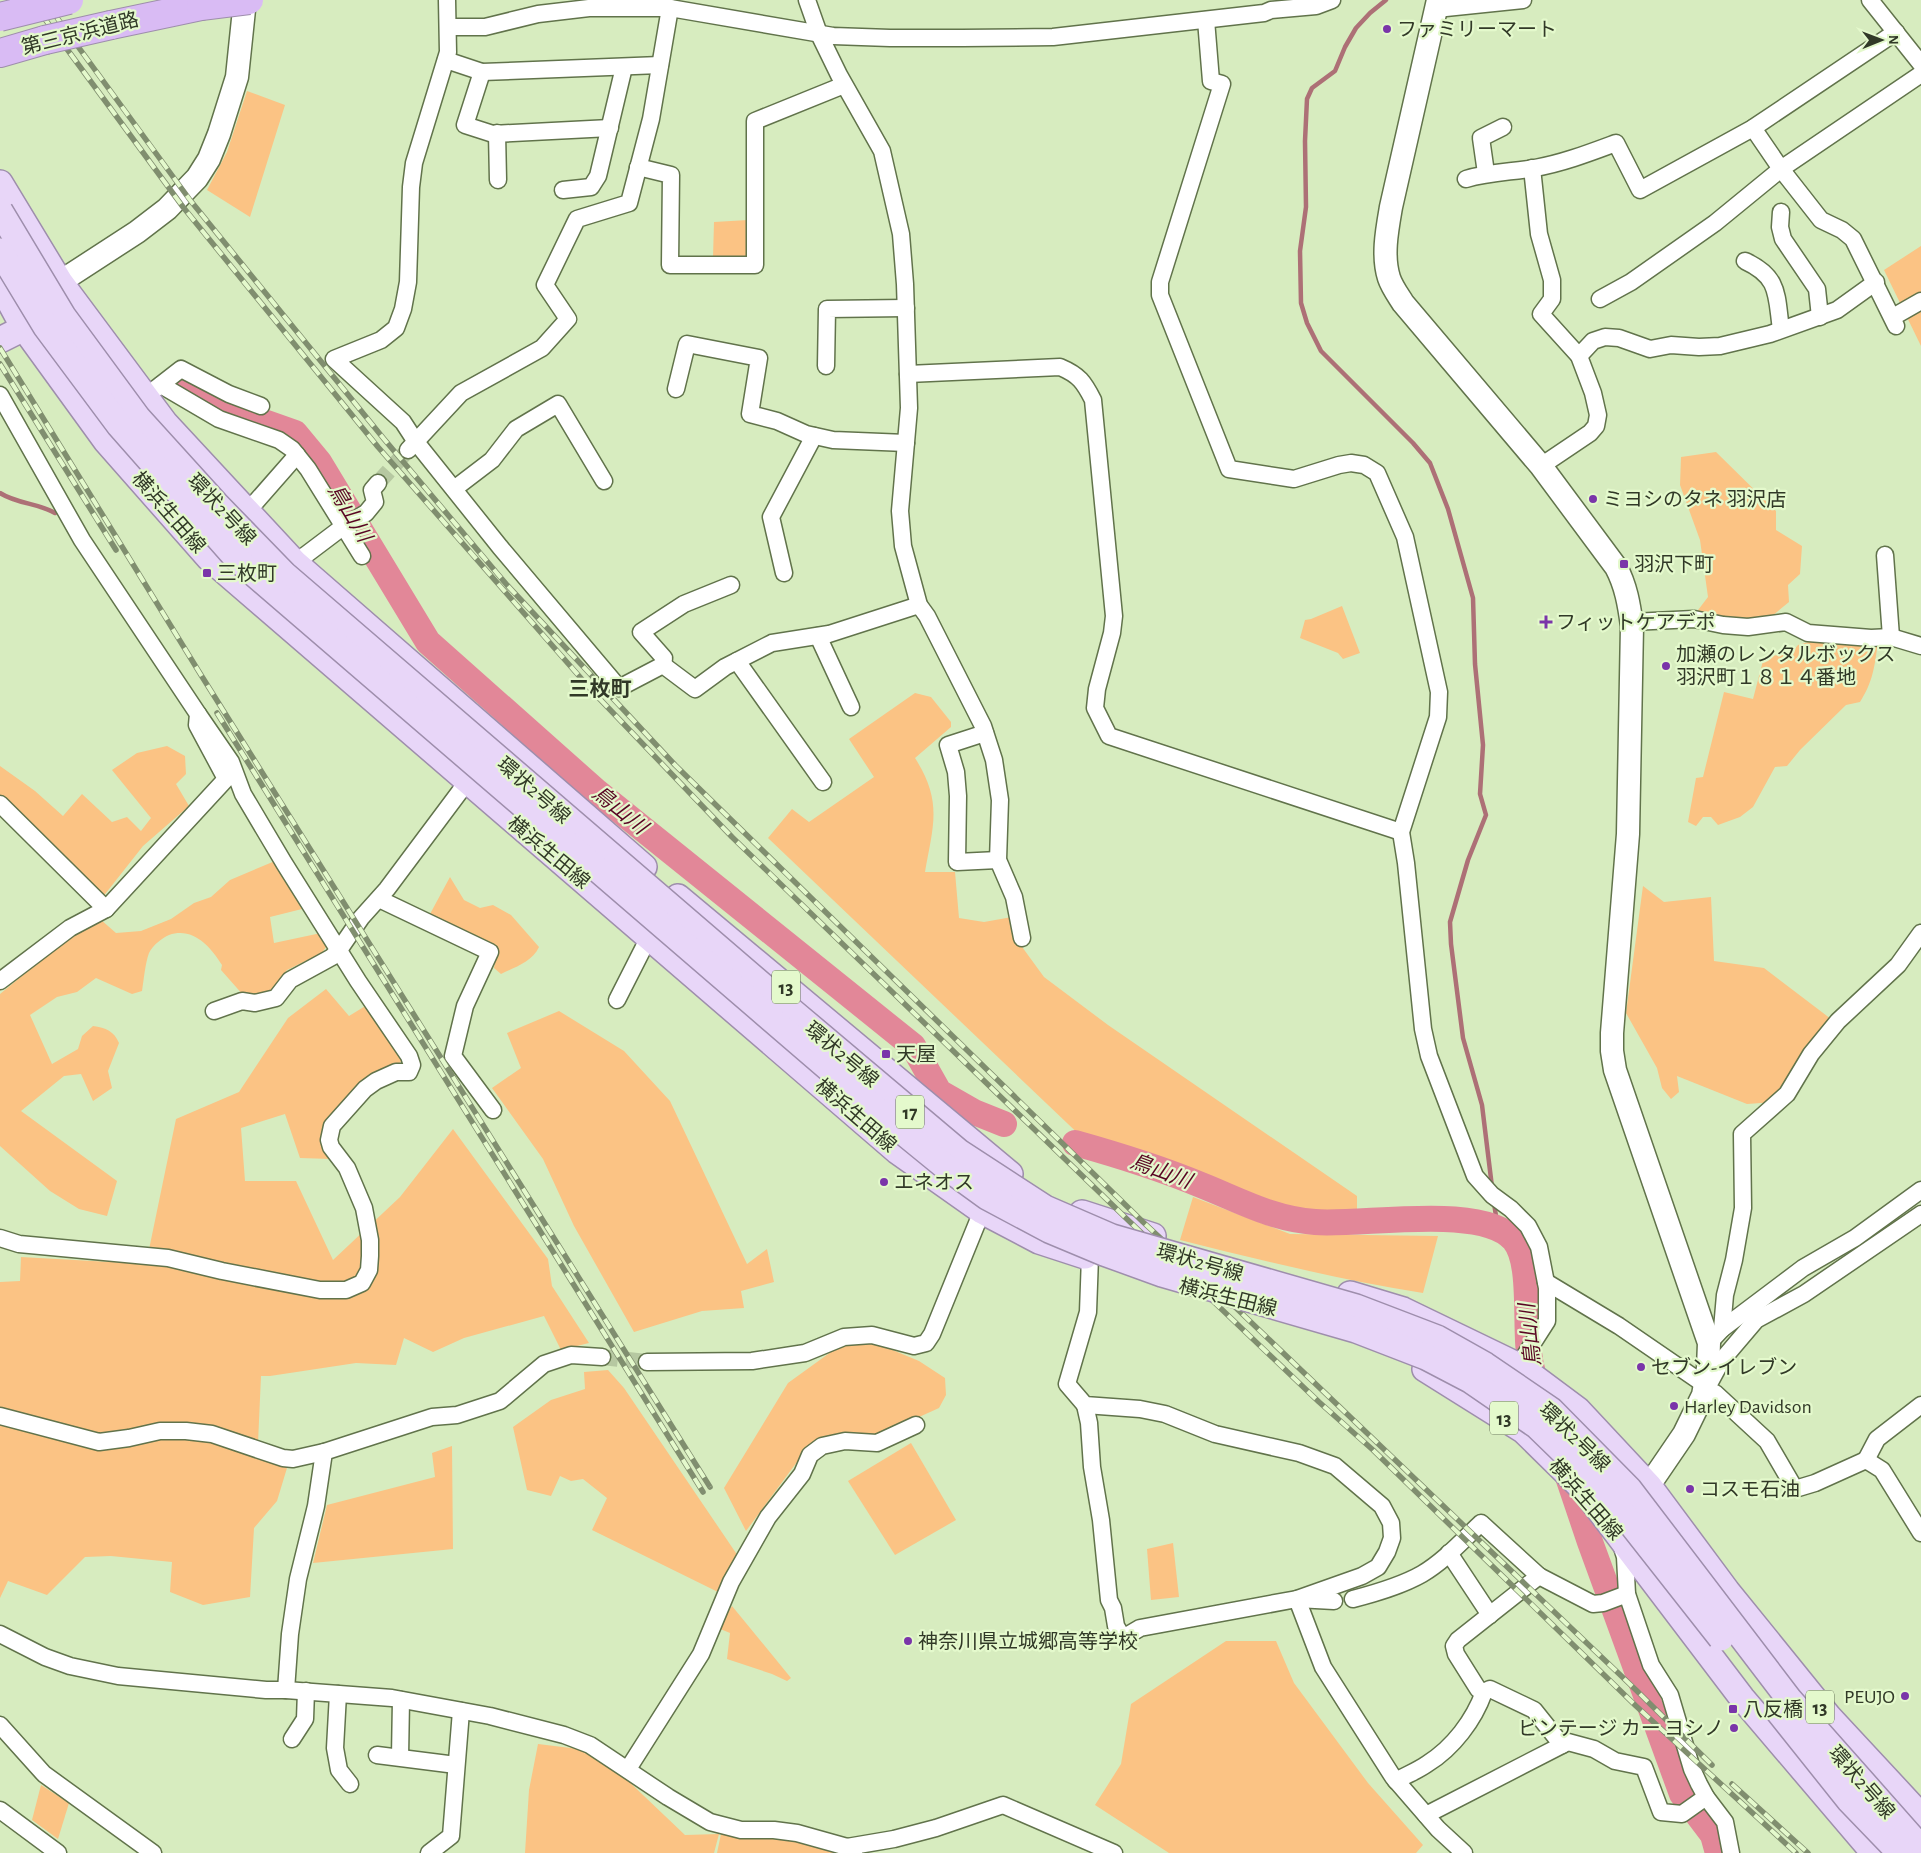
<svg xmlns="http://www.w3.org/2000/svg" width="1921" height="1853" font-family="'Alegreya Sans','Noto Sans JP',sans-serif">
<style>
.green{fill:#fbc384}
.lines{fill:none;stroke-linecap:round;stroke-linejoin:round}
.stream{stroke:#ad7076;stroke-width:4.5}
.river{stroke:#e28798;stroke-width:26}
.street-tunnel{stroke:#b6c8a1;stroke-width:16;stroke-dasharray:16 8;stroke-linecap:butt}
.street-casing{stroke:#61734b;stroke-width:19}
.secondary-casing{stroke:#61734b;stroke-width:25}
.primary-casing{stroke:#9e8eac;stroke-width:28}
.highway-casing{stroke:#9e8eac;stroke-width:30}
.street{stroke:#fff;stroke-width:16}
.secondary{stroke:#fff;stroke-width:22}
.primary{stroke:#e8d6f8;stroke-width:25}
.highway{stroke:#d9bbf4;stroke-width:28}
.rail-casing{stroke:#808e6f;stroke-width:5.5}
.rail{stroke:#e4f9cc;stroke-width:4;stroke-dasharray:11;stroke-linecap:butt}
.primary-bridge-casing{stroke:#9e8eac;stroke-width:28;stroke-linecap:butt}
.highway-bridge-casing{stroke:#9e8eac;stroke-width:30;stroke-linecap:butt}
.primary-bridge{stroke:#e8d6f8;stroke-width:25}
.highway-bridge{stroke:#d9bbf4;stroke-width:28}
.poi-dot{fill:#7a35a9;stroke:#e4f9cc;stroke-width:2}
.labels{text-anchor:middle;stroke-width:4.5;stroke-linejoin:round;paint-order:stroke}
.shield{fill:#e4f9cc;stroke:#677358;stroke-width:1}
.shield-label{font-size:19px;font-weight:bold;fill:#313927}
.poi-label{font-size:20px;fill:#313927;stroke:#e4f9cc;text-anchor:start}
.street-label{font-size:20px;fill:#313927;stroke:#e4f9cc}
.water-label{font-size:21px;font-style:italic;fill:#590523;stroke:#e4f9cc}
.neighbourhood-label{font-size:21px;font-weight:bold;fill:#313927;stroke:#e4f9cc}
</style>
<rect width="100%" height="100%" fill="#d7ecbf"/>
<!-- green -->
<g class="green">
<polygon points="247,91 285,105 250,217 207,190 227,152"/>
<polygon points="748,220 748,257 713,258 714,222"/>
<polygon points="1921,246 1921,346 1884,270"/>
<polygon points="1716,452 1776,511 1776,530 1802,546 1800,574 1788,585 1789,602 1772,616 1739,621 1695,614 1708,597 1700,540 1680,485 1681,457"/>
<polygon points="1342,606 1360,653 1343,659 1338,653 1300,638 1305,620 1311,619"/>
<path d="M 1816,640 L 1878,641 C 1875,665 1873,682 1860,702 L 1846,705 L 1800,750 L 1787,766 L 1775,767 L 1753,807 L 1740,817 L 1718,825 L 1711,817 L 1703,817 L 1696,826 L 1688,822 L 1696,778 L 1703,777 L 1724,692 L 1753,699 L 1764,657 L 1791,653 L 1798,645 Z"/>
<path d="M 915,693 L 931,697 L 951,722 L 951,727 L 915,758 C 943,802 933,825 925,872 L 955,872 L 959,918 L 984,922 L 1012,917 L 1017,940 L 1044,977 L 1108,1025 L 1357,1196 L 1357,1213 L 1299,1214 L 1244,1201 L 1189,1171 L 1088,1143 L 768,838 L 792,809 L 809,822 L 874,777 L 849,739 Z"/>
<polygon points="167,746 185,756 186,774 176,784 189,806 143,846 102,898 0,798 0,766 35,791 63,816 82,794 112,822 127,817 141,831 151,818 112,770 137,753"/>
<path d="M 275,861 L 302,909 L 270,917 L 274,943 L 321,933 L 328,944 L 322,953 L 287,970 L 269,993 L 244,996 L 221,970 L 222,965 C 210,946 193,927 169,935 C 162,938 153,945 149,953 C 145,964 144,979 142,991 L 132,994 L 96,978 L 77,992 L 57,997 L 30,1015 L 52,1064 L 78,1049 L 82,1036 L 93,1026 C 106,1028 114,1031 119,1043 L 108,1071 L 112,1088 L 93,1101 L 81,1074 L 64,1076 L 21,1111 L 117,1181 L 107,1216 L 79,1209 L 50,1191 L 0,1146 L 0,994 L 74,933 L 100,919 L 116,933 L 141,931 L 171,919 L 194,903 L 211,897 L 230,880 Z"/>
<path d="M 450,877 L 464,900 L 480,908 L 493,905 L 511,915 L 539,947 C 532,962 515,967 501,974 L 494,968 L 497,949 L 430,914 Z"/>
<polygon points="1643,886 1664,902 1711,897 1714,961 1764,968 1831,1019 1775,1102 1747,1104 1677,1076 1679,1092 1671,1099 1662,1088 1657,1068 1626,1013"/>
<polygon points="326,989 349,1016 367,1005 404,1059 328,1122 331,1159 300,1158 285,1114 241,1128 245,1181 296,1181 333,1260 400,1197 453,1129 548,1259 552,1286 589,1343 561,1350 544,1316 464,1338 433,1352 404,1338 396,1365 356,1363 270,1376 261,1376 258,1443 287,1468 277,1501 254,1528 250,1597 203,1605 170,1592 172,1562 111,1556 85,1557 47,1595 8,1581 0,1598 0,1282 20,1281 21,1257 146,1264 176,1119 239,1092 288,1018"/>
<polygon points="559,1011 624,1051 670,1101 747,1264 767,1249 774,1282 741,1291 744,1308 702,1311 634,1332 574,1226 543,1159 492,1088 521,1068 507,1033"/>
<path d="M 1193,1197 L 1290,1234 L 1438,1236 L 1423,1293 C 1341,1280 1260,1260 1180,1240 Z"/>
<polygon points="871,1341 919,1361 945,1378 946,1395 939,1408 875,1437 852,1434 811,1443 746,1531 724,1488 788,1383 842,1344"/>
<polygon points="608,1370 624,1388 738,1556 720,1593 592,1530 607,1498 583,1479 571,1481 560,1476 551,1496 527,1490 513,1427 551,1400 585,1389 584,1372"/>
<polygon points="911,1443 956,1520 895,1555 848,1481"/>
<polygon points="452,1446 453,1549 313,1563 327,1505 435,1477 432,1453"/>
<polygon points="1173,1543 1179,1597 1151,1600 1147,1549"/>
<polygon points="732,1606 791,1678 787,1681 772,1674 727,1659 730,1633 718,1628"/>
<polygon points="1226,1641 1276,1641 1294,1683 1368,1783 1423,1845 1416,1853 1169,1853 1095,1805 1121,1764 1131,1704"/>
<polygon points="538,1744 579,1749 623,1776 685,1835 719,1834 714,1853 525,1853 529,1790"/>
<polygon points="41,1785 69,1803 58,1839 32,1820"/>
<path d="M 721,1834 C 748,1837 815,1839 835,1853 L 717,1853 Z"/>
</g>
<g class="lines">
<!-- stream -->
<g class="stream">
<polyline points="1386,0 1370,13 1356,28 1345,47 1335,71 1312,88 1307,99 1305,141 1306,207 1300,251 1301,303 1307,323 1321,351 1413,443 1430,463 1448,509 1473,598 1475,664 1483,745 1480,794 1486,815 1468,860 1450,922 1451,944 1463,1038 1482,1105 1492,1187"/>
<path d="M 0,493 C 17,504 38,503 55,513"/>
<polyline points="1494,1203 1498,1229"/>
</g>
<!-- river -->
<g class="river">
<polyline points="180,382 230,410 295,433 319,462 428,642 597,792 913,1046 939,1092 974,1112 1004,1124"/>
<path d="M 1075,1143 C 1118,1155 1160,1168 1201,1185 C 1239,1200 1272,1219 1315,1222 C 1362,1226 1483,1203 1514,1240 C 1535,1265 1522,1337 1532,1369"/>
<polyline points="1565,1468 1590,1542 1682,1794 1713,1835 1718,1853"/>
</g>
<!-- street-tunnel -->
<g class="street-tunnel">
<polyline points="378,483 408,450"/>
<polyline points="602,1357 647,1362"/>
</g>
<defs>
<g id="street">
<polyline points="447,0 448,52 414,163 411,187 408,282 403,309 396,328 381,340 334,359 403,422 416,442 500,547 619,688 663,665 695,689 725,667 772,643 829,634 919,605"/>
<polyline points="807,0 819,34 839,75 882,151 901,234 905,284 909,408 900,511 903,546 919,605 927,616 983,726 994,760 1000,800 998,860 1014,897 1022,938"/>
<polyline points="1870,0 1921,64"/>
<polyline points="1436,9 1523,0"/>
<polyline points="1206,20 1211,81 1222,84 1160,282 1160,295 1229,469 1294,479 1339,465 1351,463 1364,465 1377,473 1405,537 1439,692 1438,717 1401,832 1406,863 1423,1029 1429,1056 1475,1176 1492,1195 1511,1209 1528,1226 1539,1247 1547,1288 1547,1321 1513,1374"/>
<polyline points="448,27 485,27 538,14 589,8 670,8 833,36 890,38 962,38 1053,37 1264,13 1271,10 1316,6 1332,0"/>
<polyline points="446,60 482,72 660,65"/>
<polyline points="482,72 465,125 493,134 610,128"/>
<polyline points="1753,128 1781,169 1821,220 1842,230 1853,239 1896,326"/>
<polyline points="497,133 498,180"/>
<polyline points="638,167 671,175 670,265 755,265 755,121 844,85"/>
<polyline points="1532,168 1539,234 1552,280 1552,299 1541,314 1579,356 1593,393 1598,415 1596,426 1590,433 1541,466"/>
<polyline points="1486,173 1481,138 1503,127"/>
<path d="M 1466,179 C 1489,172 1512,172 1535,168 C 1563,163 1589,153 1616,143 L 1640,190 L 1753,128 L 1896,32"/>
<polyline points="563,190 591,187 598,176 624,67"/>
<polyline points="1781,212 1780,227 1783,239 1817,289 1820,317"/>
<path d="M 1745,261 C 1780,277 1776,295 1781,329"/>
<polyline points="1600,299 1631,282 1715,223 1781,169 1921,74"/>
<polyline points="1893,317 1921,301"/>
<polyline points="1579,356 1593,341 1605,337 1619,338 1650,349 1671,345 1699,347 1720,346 1770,334 1837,310 1876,282"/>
<polyline points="826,366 827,309 906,308"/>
<path d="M 908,374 L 1060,367 C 1079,375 1084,382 1093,400 L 1114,616 L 1112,633 L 1097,689 L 1095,708 L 1109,736 L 1401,832"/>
<polyline points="161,385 219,419 279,440 292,449 308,469 362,556"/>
<polyline points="676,389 687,344 759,358 750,414 777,421 806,434 833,440 906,443"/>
<polyline points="154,390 181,369 229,394 261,406"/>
<polyline points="0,395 82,540 198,714 197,725 226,779 106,909 70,928 0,981"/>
<polyline points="408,450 461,393 542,348 568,319 545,285 577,219 629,203 651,119 670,8"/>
<polyline points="454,489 492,460 516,429 558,404 604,481"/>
<polyline points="247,512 297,455"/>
<polyline points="1885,555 1891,637"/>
<polyline points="295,563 344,526 366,513 375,502 372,490 378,483"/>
<polyline points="784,573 771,517 814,436"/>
<polyline points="1632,622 1694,619 1723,625 1748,627 1786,622 1808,633 1871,638 1891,637 1921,646"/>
<polyline points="818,636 851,707"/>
<polyline points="737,661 823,782"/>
<polyline points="663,665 664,658 641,632 684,604 731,585"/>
<polyline points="985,733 948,745 956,772 958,796 957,862 998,860"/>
<polyline points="0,804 106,909"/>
<polyline points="379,899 490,952 465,1006 453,1056 493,1110"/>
<polyline points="617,1000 649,937"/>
<polyline points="214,1011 242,1001 255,1003 276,998 290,980 332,957 339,950 361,918 387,889 467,782"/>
<polyline points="0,1238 19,1244 168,1258 222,1271 320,1290 346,1290 362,1283 369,1270 370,1256 370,1240 364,1208 347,1168 331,1147 329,1140 332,1126 365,1089 376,1081 396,1072 409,1072 412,1065 409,1056 358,981 284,863 243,794 231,762 198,714"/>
<polyline points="1090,1257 1088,1312 1067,1384 1085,1405 1140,1409 1165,1414 1215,1434 1299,1453 1335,1466 1382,1506 1391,1523 1392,1538 1387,1552 1378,1567 1362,1576 1297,1599 1323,1667 1393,1777 1438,1829 1464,1853"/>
<polyline points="1546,1282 1619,1326 1705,1385"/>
<polyline points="1722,1329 1803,1268 1855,1238 1921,1190"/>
<polyline points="1709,1343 1722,1329 1725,1295 1734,1260 1743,1208 1742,1134 1787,1094 1811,1054 1838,1021 1898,965 1921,933"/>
<polyline points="647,1362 752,1361 805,1353 844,1337 872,1335 914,1346 926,1343 932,1334 982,1211"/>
<polyline points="1709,1384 1722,1360 1756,1320 1804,1294 1921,1214"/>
<polyline points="1703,1395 1715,1393 1767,1441 1795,1489 1815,1483 1866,1460 1882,1470 1921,1533"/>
<polyline points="1085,1405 1089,1423 1092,1467 1101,1520 1109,1600 1113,1608 1116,1626 1123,1638 1140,1628 1297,1599 1334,1601"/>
<polyline points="0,1416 99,1442 129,1438 160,1431 186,1431 212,1434 283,1458 293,1459 324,1452"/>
<polyline points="1866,1460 1877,1439 1921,1405"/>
<polyline points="1621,1544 1625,1557 1627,1594 1651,1665 1670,1695 1692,1769 1699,1784 1706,1797 1725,1822 1731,1853"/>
<polyline points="1449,1553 1490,1615"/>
<polyline points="1539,1576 1593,1604 1603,1603 1627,1594"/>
<path d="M 1353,1599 C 1376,1593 1401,1586 1422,1574 C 1444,1561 1462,1541 1481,1523 L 1539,1576 L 1458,1640 L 1454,1646 L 1456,1654 L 1478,1689 L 1484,1692"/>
<polyline points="0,1634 45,1657 70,1666 118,1676 266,1690 286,1690 392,1698 490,1716 564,1735 590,1745 668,1797 710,1822 741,1830 774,1830 797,1833 847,1847 854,1853"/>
<polyline points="286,1690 290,1634 298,1579 316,1506 324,1452 432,1417 457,1415 500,1401 544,1364 571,1355 602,1357"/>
<polyline points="338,1694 335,1748 339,1770 350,1784"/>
<polyline points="0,1725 44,1774 153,1853"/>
<polyline points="292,1739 305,1719 306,1691"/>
<polyline points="377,1755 456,1765"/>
<polyline points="400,1757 401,1700"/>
<polyline points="628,1769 701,1654 731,1582 768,1517 802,1474 810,1455 822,1446 845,1441 877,1443 916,1425"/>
<path d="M 1396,1781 C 1406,1775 1417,1771 1427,1764 C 1453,1748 1474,1720 1484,1692 L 1490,1689 L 1534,1710 L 1562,1745"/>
<polyline points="0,1810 58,1853"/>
<polyline points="1426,1815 1568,1742 1594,1749 1615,1761 1644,1767 1661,1812 1682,1814 1706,1797"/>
<polyline points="847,1847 894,1839 936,1828 1003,1805 1114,1853"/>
<polyline points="429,1853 451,1836 461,1711"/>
</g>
<g id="secondary">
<path d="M 1438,0 L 1391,207 C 1387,230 1382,256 1389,278 C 1392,287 1398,295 1403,303 L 1541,466 L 1616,567 C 1626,586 1629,604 1632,626 L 1628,834 L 1612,1033 L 1612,1051 L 1615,1070 L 1709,1343 L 1708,1368 L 1703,1395 L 1684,1434 L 1639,1500"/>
<polyline points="49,295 60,282 137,232 167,209 197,178 209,159 219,134 237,77 245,0"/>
</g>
<g id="primary">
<polyline points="0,183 60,282 165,423 295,563 644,867"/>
<polyline points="0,284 24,328 106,441 209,558 897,1151 982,1211 1039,1241 1085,1256"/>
<polyline points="0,340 24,328"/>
<polyline points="678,897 1010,1174"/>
<polyline points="1082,1213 1153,1236"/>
<polyline points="1350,1294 1403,1310 1519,1366 1578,1410 1649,1486 1727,1591 1829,1717 1921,1816"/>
<polyline points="1425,1369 1524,1431 1584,1490 1742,1698 1874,1853"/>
</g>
<g id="highway">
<polyline points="111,25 201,6"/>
<polyline points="0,53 45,40"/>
</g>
</defs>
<!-- street casing -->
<use href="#street" class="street-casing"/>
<!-- secondary casing -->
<use href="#secondary" class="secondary-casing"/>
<!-- primary casing -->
<use href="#primary" class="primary-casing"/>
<!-- highway casing -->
<use href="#highway" class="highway-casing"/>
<!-- street -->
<use href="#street" class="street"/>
<!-- secondary -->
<use href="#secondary" class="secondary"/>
<!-- primary -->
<use href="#primary" class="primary"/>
<!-- highway -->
<use href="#highway" class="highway"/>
<defs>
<g id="rail">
<polyline points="31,0 183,207 378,447 594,693 732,837 1129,1221 1319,1402 1373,1450 1636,1706 1796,1853"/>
<polyline points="44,0 190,200 384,439 507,585 675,765 1143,1222 1234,1306 1636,1690 1712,1765"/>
<polyline points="0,348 201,675 710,1487"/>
<polyline points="0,364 116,550"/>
<polyline points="217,713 703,1492"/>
<polyline points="1732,1784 1808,1853"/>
</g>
</defs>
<!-- rail casing -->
<use href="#rail" class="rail-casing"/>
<!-- rail -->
<use href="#rail" class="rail"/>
<defs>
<g id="primary-bridge">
<polyline points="0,211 63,316 138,418 216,504 284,574 793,1012 959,1152 1045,1208 1112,1237 1356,1307 1437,1338 1485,1365 1551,1410 1629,1489 1789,1699 1921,1848"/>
<polyline points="0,251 46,327 119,425 238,560 898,1128 947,1168 987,1197 1049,1230 1104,1253 1162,1274 1356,1330 1426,1357 1470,1380 1537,1426 1610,1497 1721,1638"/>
<polyline points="1778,1711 1849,1800 1900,1853"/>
</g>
<g id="highway-bridge">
<polyline points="201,6 249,0"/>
<polyline points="0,17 69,0"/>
<polyline points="45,40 111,25"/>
</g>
</defs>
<!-- primary-bridge casing -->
<use href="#primary-bridge" class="primary-bridge-casing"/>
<!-- highway-bridge casing -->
<use href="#highway-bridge" class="highway-bridge-casing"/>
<!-- primary-bridge -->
<use href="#primary-bridge" class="primary-bridge"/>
<!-- highway-bridge -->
<use href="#highway-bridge" class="highway-bridge"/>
</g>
<!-- markers -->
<g class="poi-dot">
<circle cx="1387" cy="29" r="5"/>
<circle cx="1593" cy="499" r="5"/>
<rect x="1619" y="559" width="10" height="10" rx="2.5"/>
<rect x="202" y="568" width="10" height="10" rx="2.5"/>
<path d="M1543.5 614.5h5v5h5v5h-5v5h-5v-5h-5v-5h5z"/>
<circle cx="1666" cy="666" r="5"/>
<rect x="881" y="1049" width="10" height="10" rx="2.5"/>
<circle cx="884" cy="1182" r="5"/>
<circle cx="1641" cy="1367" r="5"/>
<circle cx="1674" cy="1406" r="5"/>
<circle cx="1690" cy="1489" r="5"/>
<circle cx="908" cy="1641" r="5"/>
<circle cx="1905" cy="1696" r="5"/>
<rect x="1728" y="1704" width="10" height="10" rx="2.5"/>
<circle cx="1734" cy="1728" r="5"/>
</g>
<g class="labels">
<!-- shield labels -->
<g class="shield">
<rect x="772" y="970.5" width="28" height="33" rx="4"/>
<rect x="896" y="1095.5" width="28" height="33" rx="4"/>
<rect x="1490" y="1401.5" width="28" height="33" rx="4"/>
<rect x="1806" y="1690.5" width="28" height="33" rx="4"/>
</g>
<g class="shield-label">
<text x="786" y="994">13</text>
<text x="910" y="1119">17</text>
<text x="1504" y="1425">13</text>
<text x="1820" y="1714">13</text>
</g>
<!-- poi labels -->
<g class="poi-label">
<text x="1397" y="36">ファミリーマート</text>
<text x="1603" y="506">ミヨシのタネ 羽沢店</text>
<text x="1634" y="571">羽沢下町</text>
<text x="217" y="580">三枚町</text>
<text x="1556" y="629">フィットケアデポ</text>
<text x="1676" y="661">加瀬のレンタルボックス<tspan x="1676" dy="23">羽沢町１８１４番地</tspan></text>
<text x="896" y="1061">天屋</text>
<text x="894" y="1189">エネオス</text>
<text x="1651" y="1374">セブン-イレブン</text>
<text x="1684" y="1413">Harley Davidson</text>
<text x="1700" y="1496">コスモ石油</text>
<text x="918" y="1648">神奈川県立城郷高等学校</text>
<text x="1895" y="1703" text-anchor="end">PEUJO</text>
<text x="1743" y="1716">八反橋</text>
<text x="1724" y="1735" text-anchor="end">ビンテージ カー ヨシノ</text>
</g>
<!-- street labels -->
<g class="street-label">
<text transform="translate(80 33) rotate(-14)" y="7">第三京浜道路</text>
<text transform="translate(222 509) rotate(47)" y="7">環状2号線</text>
<text transform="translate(169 512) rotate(49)" y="7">横浜生田線</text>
<text transform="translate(534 790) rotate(41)" y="7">環状2号線</text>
<text transform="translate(549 852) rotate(40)" y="7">横浜生田線</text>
<text transform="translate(842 1054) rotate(40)" y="7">環状2号線</text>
<text transform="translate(856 1115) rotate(41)" y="7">横浜生田線</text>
<text transform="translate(1200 1262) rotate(16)" y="7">環状2号線</text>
<text transform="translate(1228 1297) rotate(14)" y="7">横浜生田線</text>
<text transform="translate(1575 1437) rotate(44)" y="7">環状2号線</text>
<text transform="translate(1586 1499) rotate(49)" y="7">横浜生田線</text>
<text transform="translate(1862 1782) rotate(49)" y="7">環状2号線</text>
</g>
<!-- water labels -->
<g class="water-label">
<text transform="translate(350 513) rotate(59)" y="7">鳥山川</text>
<text transform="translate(620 810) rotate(39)" y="7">鳥山川</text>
<text transform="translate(1161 1171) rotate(20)" y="7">鳥山川</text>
<text transform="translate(1530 1335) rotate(-96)" y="7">鳥山川</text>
</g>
<!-- neighbourhood labels -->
<g class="neighbourhood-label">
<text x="600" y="696">三枚町</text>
</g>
</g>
<!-- north arrow -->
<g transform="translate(1881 40) rotate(89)" stroke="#e4f9cc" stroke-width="4" paint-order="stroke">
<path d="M0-4L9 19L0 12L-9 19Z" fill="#313927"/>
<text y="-8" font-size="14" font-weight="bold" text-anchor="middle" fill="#313927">N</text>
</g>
</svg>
